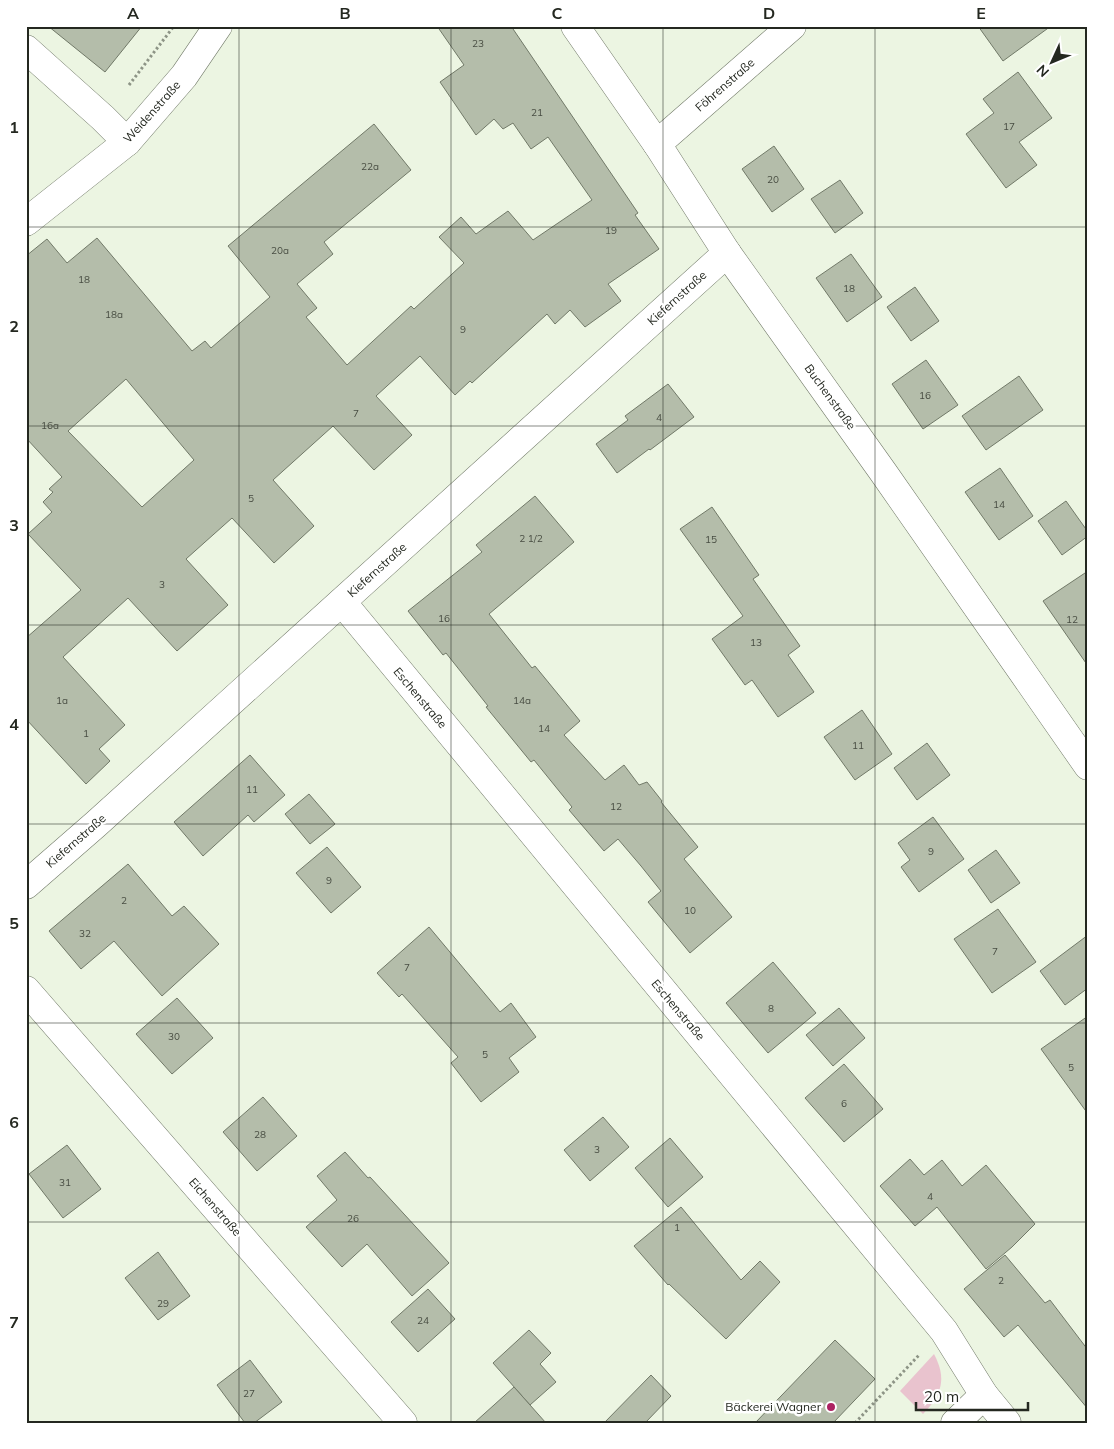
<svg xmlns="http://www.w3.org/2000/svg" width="1114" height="1449" font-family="Mulish,sans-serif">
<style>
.green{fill:#e9c3ce}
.building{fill:#b4bdaa;stroke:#717968;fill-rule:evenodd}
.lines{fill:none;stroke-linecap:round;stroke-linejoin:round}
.minor-casing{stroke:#737b6a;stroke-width:29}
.path{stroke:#8d9486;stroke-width:3;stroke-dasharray:2.5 2.5;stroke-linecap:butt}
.minor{stroke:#fff;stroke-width:28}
.grid{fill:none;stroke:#242820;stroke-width:1;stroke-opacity:0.55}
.poi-dot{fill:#ad2363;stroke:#fff;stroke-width:2}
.labels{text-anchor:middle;stroke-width:5;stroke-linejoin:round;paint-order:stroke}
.number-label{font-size:10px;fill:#484d42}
.street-label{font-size:12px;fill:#242820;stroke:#fff}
.poi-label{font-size:12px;fill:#242820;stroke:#fff;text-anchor:end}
.neatline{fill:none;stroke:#242820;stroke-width:2}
.grid-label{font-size:16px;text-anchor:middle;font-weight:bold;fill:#242820}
</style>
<rect width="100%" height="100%" fill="#ecf5e2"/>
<!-- green -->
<path class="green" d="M 934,1354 C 947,1379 942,1394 923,1414 L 900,1391 Z"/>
<!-- building -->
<g class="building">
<polygon points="48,26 142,26 105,72"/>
<path d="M 437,26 L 511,26 L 638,213 L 635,215 L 659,249 L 608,284 L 621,301 L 585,327 L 570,310 L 555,324 L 547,314 L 472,383 L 470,381 L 455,395 L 420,356 L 376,396 L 412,435 L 374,470 L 333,426 L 273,480 L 314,526 L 274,563 L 232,518 L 186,559 L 228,605 L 177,651 L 128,598 L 63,657 L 125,725 L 99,749 L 110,761 L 86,784 L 26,719 L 26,638 L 81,590 L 28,534 L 52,512 L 43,502 L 53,492 L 49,489 L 62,477 L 26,438 L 26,256 L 47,239 L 67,263 L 97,238 L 192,351 L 205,341 L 211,348 L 270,297 L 228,246 L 374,124 L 411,170 L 324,242 L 333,254 L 297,284 L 317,308 L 306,317 L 347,365 L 411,306 L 414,309 L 464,263 L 439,237 L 461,217 L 476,234 L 508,211 L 533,240 L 592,200 L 548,137 L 531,149 L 513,123 L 503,129 L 494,119 L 476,135 L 440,82 L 464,65 ZM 126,379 L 194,460 L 142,507 L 68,431 Z"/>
<polygon points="978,26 1051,26 1003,61"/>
<polygon points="1018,72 1052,118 1019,142 1037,165 1006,188 966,134 994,113 983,99"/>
<polygon points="774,146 804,189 772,212 742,169"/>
<polygon points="840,180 863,213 835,233 811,199"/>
<polygon points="851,254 882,297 847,322 816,278"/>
<polygon points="915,287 939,321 911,341 887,307"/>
<polygon points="926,360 958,405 923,429 892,384"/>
<polygon points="1019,376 1043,410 986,450 962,416"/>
<polygon points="668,384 694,417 650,450 649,449 617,473 596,444 628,420 625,416"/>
<polygon points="1000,468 1033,516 999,540 965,492"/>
<polygon points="535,496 574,542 489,614 532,668 535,666 580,721 564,735 605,780 624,765 639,785 647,782 662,801 661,802 698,847 684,859 732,917 690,953 648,902 661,891 641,866 618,839 604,851 569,810 572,807 534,760 531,762 486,707 488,706 446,653 443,655 408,611 482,552 476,545"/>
<polygon points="1066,501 1088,532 1088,536 1062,555 1038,521"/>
<polygon points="712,507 759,575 753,579 800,646 788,655 814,692 778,717 752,680 745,685 712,639 743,616 680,529"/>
<polygon points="1088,571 1088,666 1043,601"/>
<polygon points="862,710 892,754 855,780 824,737"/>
<polygon points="927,743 950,775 917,800 894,768"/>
<polygon points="250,755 285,795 254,822 248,815 203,856 174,822"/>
<polygon points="309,794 335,824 310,844 285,814"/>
<polygon points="933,817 964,859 919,892 901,867 910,860 898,843"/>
<polygon points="327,847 361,887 331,913 296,873"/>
<polygon points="996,850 1020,883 991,903 968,870"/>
<polygon points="128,864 172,916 184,906 219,944 162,996 114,941 81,969 49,931"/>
<polygon points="998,909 1036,962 992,993 954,939"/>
<polygon points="429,927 500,1012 511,1003 536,1037 509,1058 519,1072 481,1102 451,1063 458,1057 402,994 399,997 377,973"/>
<polygon points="1088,935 1088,988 1065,1005 1040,971"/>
<polygon points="773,962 816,1013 768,1053 726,1003"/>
<polygon points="177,998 213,1038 172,1074 136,1034"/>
<polygon points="839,1008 865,1038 833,1066 806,1035"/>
<polygon points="1088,1016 1088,1114 1041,1049"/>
<polygon points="844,1064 883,1109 844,1142 805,1098"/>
<polygon points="263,1097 297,1136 257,1171 223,1132"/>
<polygon points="603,1117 629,1147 590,1181 564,1150"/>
<polygon points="670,1138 703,1177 668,1207 635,1168"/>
<polygon points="67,1145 101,1189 63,1218 29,1174"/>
<polygon points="345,1152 368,1178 370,1177 449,1263 412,1296 367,1244 342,1267 306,1227 337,1200 317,1176"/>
<polygon points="910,1159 924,1175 942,1160 962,1186 986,1165 1035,1224 1012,1247 986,1269 937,1207 915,1226 880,1186"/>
<polygon points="681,1207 741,1280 760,1261 780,1282 726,1339 669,1284 668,1285 634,1246"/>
<polygon points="158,1252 190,1296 158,1320 125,1278"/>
<polygon points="1005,1255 1045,1303 1050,1300 1088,1350 1088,1409 1018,1325 1004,1337 964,1289"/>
<polygon points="428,1289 455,1319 418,1352 391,1322"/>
<polygon points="529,1330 551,1353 540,1364 556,1382 530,1405 493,1363"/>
<polygon points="835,1340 875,1379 833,1423 755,1423"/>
<polygon points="250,1360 282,1402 254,1423 245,1423 217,1385"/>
<polygon points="651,1375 671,1396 645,1423 604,1423"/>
<polygon points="514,1387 546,1423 474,1423"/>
</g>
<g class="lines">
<defs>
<g id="minor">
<polyline points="575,26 657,144 727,253 883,472 1088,766"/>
<polyline points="26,49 103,118 127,142"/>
<polyline points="657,144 792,26"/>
<polyline points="26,222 127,142 184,76 218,26"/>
<polyline points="342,602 944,1331 984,1395 1007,1423"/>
<polyline points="26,885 96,824 727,253"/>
<polyline points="26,990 403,1423"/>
<polyline points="955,1423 984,1395"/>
</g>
</defs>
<!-- minor casing -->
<use href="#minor" class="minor-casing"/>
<!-- path -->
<g class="path">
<polyline points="129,85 174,26"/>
<polyline points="855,1423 920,1354"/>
</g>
<!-- minor -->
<use href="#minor" class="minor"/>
</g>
<!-- grid -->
<path class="grid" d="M 239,26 L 239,1423M 451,26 L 451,1423M 663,26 L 663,1423M 875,26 L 875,1423M 26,227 L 1088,227M 26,426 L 1088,426M 26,625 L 1088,625M 26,824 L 1088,824M 26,1023 L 1088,1023M 26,1222 L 1088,1222"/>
<!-- markers -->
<circle class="poi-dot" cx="831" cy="1407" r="5"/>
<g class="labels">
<!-- number labels -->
<g class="number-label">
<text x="478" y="47">23</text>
<text x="537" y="116">21</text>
<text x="1009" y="130">17</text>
<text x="370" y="170">22a</text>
<text x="773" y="183">20</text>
<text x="611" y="234">19</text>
<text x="280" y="254">20a</text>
<text x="84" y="283">18</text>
<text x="849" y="292">18</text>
<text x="114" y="318">18a</text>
<text x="463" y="333">9</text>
<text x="925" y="399">16</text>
<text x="356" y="417">7</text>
<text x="659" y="421">4</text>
<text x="50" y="429">16a</text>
<text x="251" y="502">5</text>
<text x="999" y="508">14</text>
<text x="531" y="542">2 1/2</text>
<text x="711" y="543">15</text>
<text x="162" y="588">3</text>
<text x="444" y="622">16</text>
<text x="1072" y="623">12</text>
<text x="756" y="646">13</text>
<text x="62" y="704">1a</text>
<text x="522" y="704">14a</text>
<text x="544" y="732">14</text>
<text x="86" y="737">1</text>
<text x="858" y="749">11</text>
<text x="252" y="793">11</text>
<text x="616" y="810">12</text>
<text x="931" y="855">9</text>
<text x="329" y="884">9</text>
<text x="124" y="904">2</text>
<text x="690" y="914">10</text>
<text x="85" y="937">32</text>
<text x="995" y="955">7</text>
<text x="407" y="971">7</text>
<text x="771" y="1012">8</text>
<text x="174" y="1040">30</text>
<text x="485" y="1058">5</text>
<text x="1071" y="1071">5</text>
<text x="844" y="1107">6</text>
<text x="260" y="1138">28</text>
<text x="597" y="1153">3</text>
<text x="65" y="1186">31</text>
<text x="930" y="1200">4</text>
<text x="353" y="1222">26</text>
<text x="677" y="1231">1</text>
<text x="1001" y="1284">2</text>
<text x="163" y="1307">29</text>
<text x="423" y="1324">24</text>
<text x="249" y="1397">27</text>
</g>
<!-- street labels -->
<g class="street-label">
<text transform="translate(725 85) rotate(-41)" y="4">Föhrenstraße</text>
<text transform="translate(152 112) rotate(-48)" y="4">Weidenstraße</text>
<text transform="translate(677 298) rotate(-42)" y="4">Kiefernstraße</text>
<text transform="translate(830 397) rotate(54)" y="4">Buchenstraße</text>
<text transform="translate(377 570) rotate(-42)" y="4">Kiefernstraße</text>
<text transform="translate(420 698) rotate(50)" y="4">Eschenstraße</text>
<text transform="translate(76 841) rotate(-41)" y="4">Kiefernstraße</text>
<text transform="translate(678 1010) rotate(50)" y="4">Eschenstraße</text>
<text transform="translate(215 1207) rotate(49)" y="4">Eichenstraße</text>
</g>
<!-- poi labels -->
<g class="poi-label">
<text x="821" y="1411">Bäckerei Wagner</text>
</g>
</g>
<!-- border -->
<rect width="1114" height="1449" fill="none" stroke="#ffffff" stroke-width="55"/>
<!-- north arrow -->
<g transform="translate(1052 62) rotate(226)" stroke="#ffffff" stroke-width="4" paint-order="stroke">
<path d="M0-4L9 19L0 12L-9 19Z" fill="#242820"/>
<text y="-8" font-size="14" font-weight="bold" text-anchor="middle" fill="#242820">N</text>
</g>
<!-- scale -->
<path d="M916 1402v8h112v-8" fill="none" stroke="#242820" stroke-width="2.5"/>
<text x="924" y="1402" font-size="15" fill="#242820" stroke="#ffffff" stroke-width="4" paint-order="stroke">20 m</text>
<rect x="28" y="28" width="1058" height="1394" class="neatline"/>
<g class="grid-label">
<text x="133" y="19">A</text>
<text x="345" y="19">B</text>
<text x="557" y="19">C</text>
<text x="769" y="19">D</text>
<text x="981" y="19">E</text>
<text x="14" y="133">1</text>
<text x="14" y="332">2</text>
<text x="14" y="531">3</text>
<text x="14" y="730">4</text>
<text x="14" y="929">5</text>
<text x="14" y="1128">6</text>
<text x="14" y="1328">7</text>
</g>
</svg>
